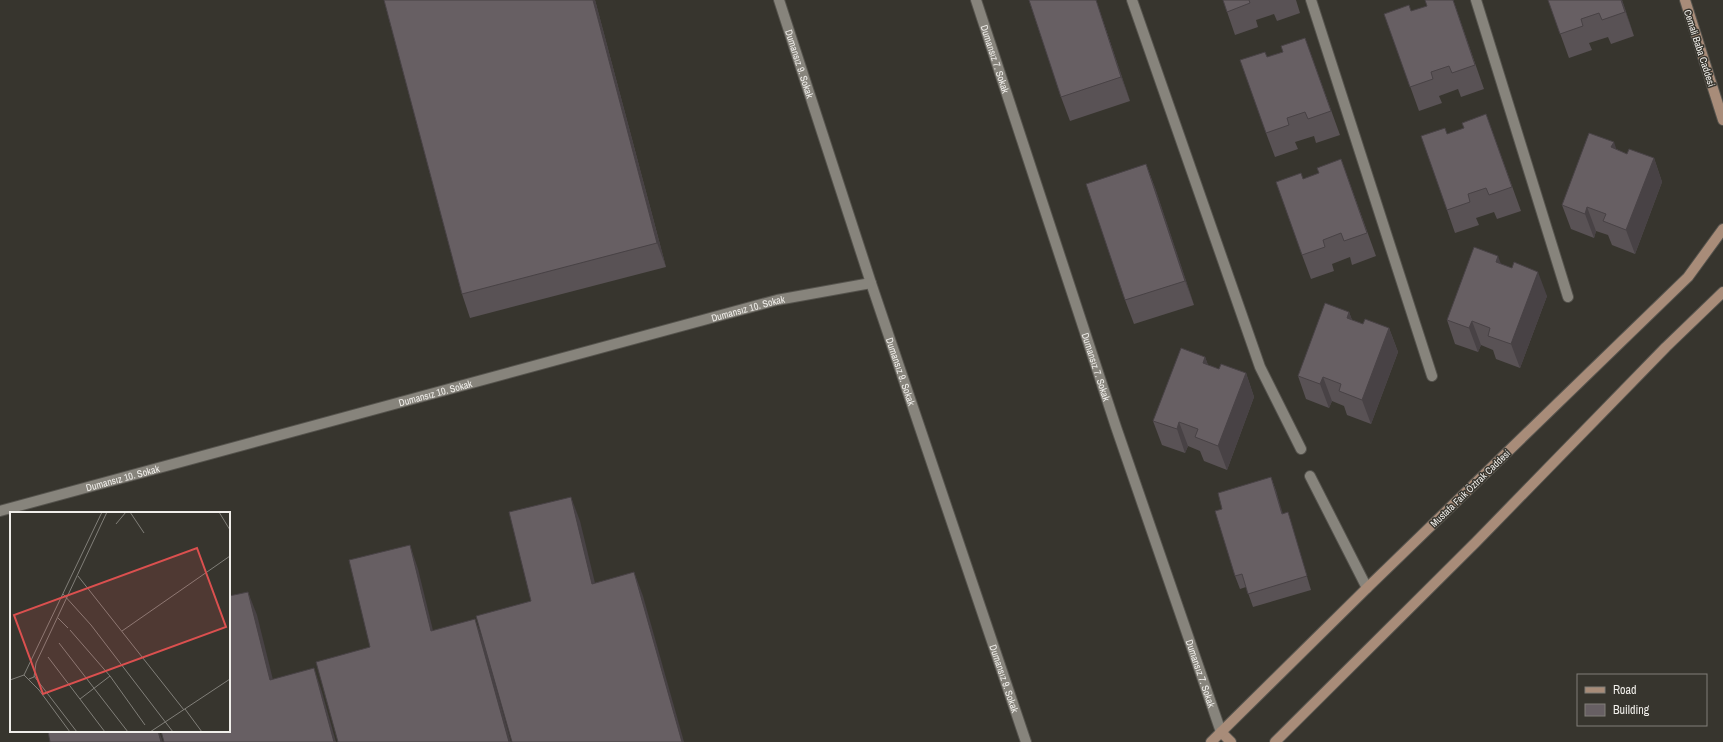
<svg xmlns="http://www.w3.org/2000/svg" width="1723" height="742" font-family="'Archivo Narrow',sans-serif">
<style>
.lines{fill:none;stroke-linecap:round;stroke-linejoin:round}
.lane-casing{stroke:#55534d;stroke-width:12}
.street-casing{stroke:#55534d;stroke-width:12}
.secondary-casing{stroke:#55534d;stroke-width:12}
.lane{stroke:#87847c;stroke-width:10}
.street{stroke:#87847c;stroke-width:10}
.secondary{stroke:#a88c79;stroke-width:10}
.wall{fill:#595255}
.shaded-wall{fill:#484245}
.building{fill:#675f63;stroke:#484245}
.labels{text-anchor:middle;stroke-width:3;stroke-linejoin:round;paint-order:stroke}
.street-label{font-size:10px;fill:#f0eeea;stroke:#37352e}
.inset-road{fill:none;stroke:#817f79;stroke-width:1}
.view{fill:#db504f;fill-opacity:0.15;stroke:#db504f;stroke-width:2}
.inset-edge{fill:none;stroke:#f0eeea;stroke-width:2}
</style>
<rect width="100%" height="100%" fill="#37352e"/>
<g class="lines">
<defs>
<g id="lane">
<polyline points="1132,0 1260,367 1301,449"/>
<polyline points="1311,0 1432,376"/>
<polyline points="1476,0 1568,297"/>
<polyline points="1310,476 1367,588"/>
</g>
<g id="street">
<path id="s1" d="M 779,0 L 871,283 L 1026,742"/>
<path id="s2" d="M 976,0 L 1116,427 L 1221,732"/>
<path id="s3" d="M 0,511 L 777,300 L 871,283"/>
</g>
<g id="secondary">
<polyline points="1685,0 1723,120"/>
<polyline points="1221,732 1231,742"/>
<polyline points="1211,742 1367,588 1688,277 1723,229"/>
<polyline points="1275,742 1476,542 1666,347 1723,292"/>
</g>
</defs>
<!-- lane casing -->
<use href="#lane" class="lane-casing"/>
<!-- street casing -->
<use href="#street" class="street-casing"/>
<!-- secondary casing -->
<use href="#secondary" class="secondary-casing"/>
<!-- lane -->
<use href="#lane" class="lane"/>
<!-- street -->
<use href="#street" class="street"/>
<!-- secondary -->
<use href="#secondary" class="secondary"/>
</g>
<!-- wall -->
<g class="wall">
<polygon points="384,0 595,0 666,267 470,318 462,294"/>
<polygon points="1029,0 1096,0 1130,101 1070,121 1061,97"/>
<polygon points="1223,0 1296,0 1300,13 1277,21 1274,14 1256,20 1258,27 1235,35"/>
<polygon points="1453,0 1484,89 1461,97 1458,89 1439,96 1442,103 1419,111 1384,14 1411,11"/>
<polygon points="1548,0 1622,0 1634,36 1611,44 1608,37 1589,43 1592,50 1569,58"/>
<polygon points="1305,38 1340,135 1316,143 1314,136 1295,142 1298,149 1275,157 1266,133 1267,57 1283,52"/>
<polygon points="1486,114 1521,211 1497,219 1494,212 1476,218 1479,225 1455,233 1447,210 1464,128"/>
<polygon points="1616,149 1627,154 1654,158 1662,182 1635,254 1612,245 1608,235 1596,231 1594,238 1571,229 1562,205"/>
<polygon points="1341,159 1376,256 1352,265 1350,257 1332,264 1334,271 1311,279 1302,255 1303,179 1319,173"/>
<polygon points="1146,164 1155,188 1194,305 1134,324 1125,300"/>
<polygon points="1501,264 1547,296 1520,368 1496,359 1493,350 1481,345 1478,352 1455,344 1447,320"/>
<polygon points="1349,312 1352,320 1363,324 1389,328 1398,352 1371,424 1347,415 1344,406 1332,401 1329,408 1306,399 1298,376"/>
<polygon points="1205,357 1208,365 1219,369 1246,373 1254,397 1227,470 1204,461 1200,451 1188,446 1185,453 1162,445 1153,421"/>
<polygon points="1271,477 1276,491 1282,514 1292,526 1311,590 1253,607 1246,587 1240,589 1235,576"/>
</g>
<!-- shaded-wall -->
<g class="shaded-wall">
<polygon points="593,0 595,0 666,267 657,243"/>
<polygon points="1096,0 1130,101 1121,77"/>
<polygon points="1621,0 1622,0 1634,36"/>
<polygon points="1614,142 1622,166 1611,147"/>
<polygon points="1654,158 1662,182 1635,254 1626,230"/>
<polygon points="1146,164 1155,188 1194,305 1185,281"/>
<polygon points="1587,207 1596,231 1594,238 1585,214"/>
<polygon points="1498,256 1507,280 1496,262"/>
<polygon points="1538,272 1547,296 1520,368 1511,344"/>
<polygon points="1349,312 1358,336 1347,318"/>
<polygon points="1472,321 1481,345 1478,352 1469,328"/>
<polygon points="1389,328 1398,352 1371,424 1362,400"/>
<polygon points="1205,357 1214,381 1203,363"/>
<polygon points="1246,373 1254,397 1227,470 1218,446"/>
<polygon points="1323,377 1332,401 1329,408 1320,384"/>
<polygon points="1179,422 1188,446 1185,453 1177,429"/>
<polygon points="1271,477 1276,491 1287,527 1282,514"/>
<polygon points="571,497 580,521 601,608 592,584"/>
<polygon points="1288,512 1292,526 1311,590 1307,576"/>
<polygon points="410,545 418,569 439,655 431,631"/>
<polygon points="634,572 643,596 684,742 682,742"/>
<polygon points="248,592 257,615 279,704 270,680"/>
<polygon points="475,619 484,643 511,742 509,742"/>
<polygon points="314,668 322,692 336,742 334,742"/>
<polygon points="158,731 159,731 163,742 161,742"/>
</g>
<!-- building -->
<g class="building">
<polygon points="384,0 593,0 657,243 462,294"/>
<polygon points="1029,0 1096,0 1121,77 1061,97"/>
<polygon points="1223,0 1249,0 1250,3 1227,12"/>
<polygon points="1425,0 1453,0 1475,65 1452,73 1449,66 1431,72 1433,79 1410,87 1384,14 1409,5 1411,11 1427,6"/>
<polygon points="1548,0 1621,0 1625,12 1602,20 1599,13 1581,19 1583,26 1560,34"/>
<polygon points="1305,38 1331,111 1308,119 1305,112 1287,118 1289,125 1266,133 1240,60 1265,52 1267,57 1283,52 1281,46"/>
<polygon points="1486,114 1512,187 1489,195 1486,188 1468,194 1470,202 1447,210 1421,136 1445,128 1447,134 1464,128 1462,123"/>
<polygon points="1589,133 1614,142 1611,147 1627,154 1629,149 1654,158 1626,230 1603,221 1606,214 1587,207 1585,214 1562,205"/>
<polygon points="1341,159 1367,233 1344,241 1341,233 1323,240 1325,247 1302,255 1276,182 1301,173 1303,179 1319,173 1317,168"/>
<polygon points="1146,164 1185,281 1125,300 1086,184"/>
<polygon points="1474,247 1498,256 1496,262 1512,268 1514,262 1538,272 1511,344 1488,336 1490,328 1472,321 1469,328 1447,320"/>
<polygon points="1325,303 1349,312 1347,318 1363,324 1365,319 1389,328 1362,400 1339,391 1341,384 1323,377 1320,384 1298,376"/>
<polygon points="1181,348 1205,357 1203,363 1219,369 1221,364 1246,373 1218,446 1195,437 1198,429 1179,422 1177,429 1153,421"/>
<polygon points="1271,477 1282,514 1288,512 1307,576 1248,594 1242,574 1235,576 1215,511 1222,509 1218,493"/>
<polygon points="571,497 592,584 634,572 682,742 512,742 476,616 531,601 509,512"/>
<polygon points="410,545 431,631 475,619 509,742 338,742 316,662 370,647 349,560"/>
<polygon points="248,592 270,680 314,668 334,742 164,742 161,731 229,731 229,596"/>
<polygon points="48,731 158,731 161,742 50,742"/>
</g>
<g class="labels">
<!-- street labels -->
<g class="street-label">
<text transform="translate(1700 48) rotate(72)" y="4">Cemali Baba Caddesi</text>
<text dy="4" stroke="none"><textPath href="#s2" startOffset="62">Dumansız 7. Sokak</textPath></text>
<text dy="4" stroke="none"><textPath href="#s1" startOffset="67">Dumansız 9. Sokak</textPath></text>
<text dy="4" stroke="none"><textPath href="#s3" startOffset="775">Dumansız 10. Sokak</textPath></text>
<text dy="4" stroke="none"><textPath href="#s2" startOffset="386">Dumansız 7. Sokak</textPath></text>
<text dy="4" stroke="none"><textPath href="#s1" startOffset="391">Dumansız 9. Sokak</textPath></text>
<text dy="4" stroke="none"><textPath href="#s3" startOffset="451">Dumansız 10. Sokak</textPath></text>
<text dy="4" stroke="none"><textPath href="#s3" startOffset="127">Dumansız 10. Sokak</textPath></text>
<text transform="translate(1470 488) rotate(-44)" y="4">Mustafa Faik Öztrak Caddesi</text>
<text dy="4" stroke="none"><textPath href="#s2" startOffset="710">Dumansız 7. Sokak</textPath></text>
<text dy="4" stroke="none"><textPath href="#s1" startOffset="715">Dumansız 9. Sokak</textPath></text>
</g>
</g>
<!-- overview -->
<g transform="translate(10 512)">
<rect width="220" height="220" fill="#37352e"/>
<path class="inset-road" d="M 120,0 L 134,21M 209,0 L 220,18M 106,12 L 116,0M 68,64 L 174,198M 53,82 L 81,113 L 163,220M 48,106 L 58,116M 60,118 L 100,164 L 135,213M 112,119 L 220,44M 49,131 L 118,220M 38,145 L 95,220M 14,163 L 92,0M 14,163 L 29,178 L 60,220M 24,164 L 67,220M 19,167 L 24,165 L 26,151 L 97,0M 0,168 L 14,163M 70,187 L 100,164M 175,197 L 192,220M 140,220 L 220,167"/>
<path class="view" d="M 187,36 L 216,115 L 33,182 L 4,103 Z"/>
<rect width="220" height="220" class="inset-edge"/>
</g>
<!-- legend -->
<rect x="1577" y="674" width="130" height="52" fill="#37352e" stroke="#817f79"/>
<rect x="1585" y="687" width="20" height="6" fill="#a88c79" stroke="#817f79"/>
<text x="1613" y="694" font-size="12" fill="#f0eeea">Road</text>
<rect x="1585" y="704" width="20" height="12" fill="#675f63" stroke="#817f79"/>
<text x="1613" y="714" font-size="12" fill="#f0eeea">Building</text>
</svg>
